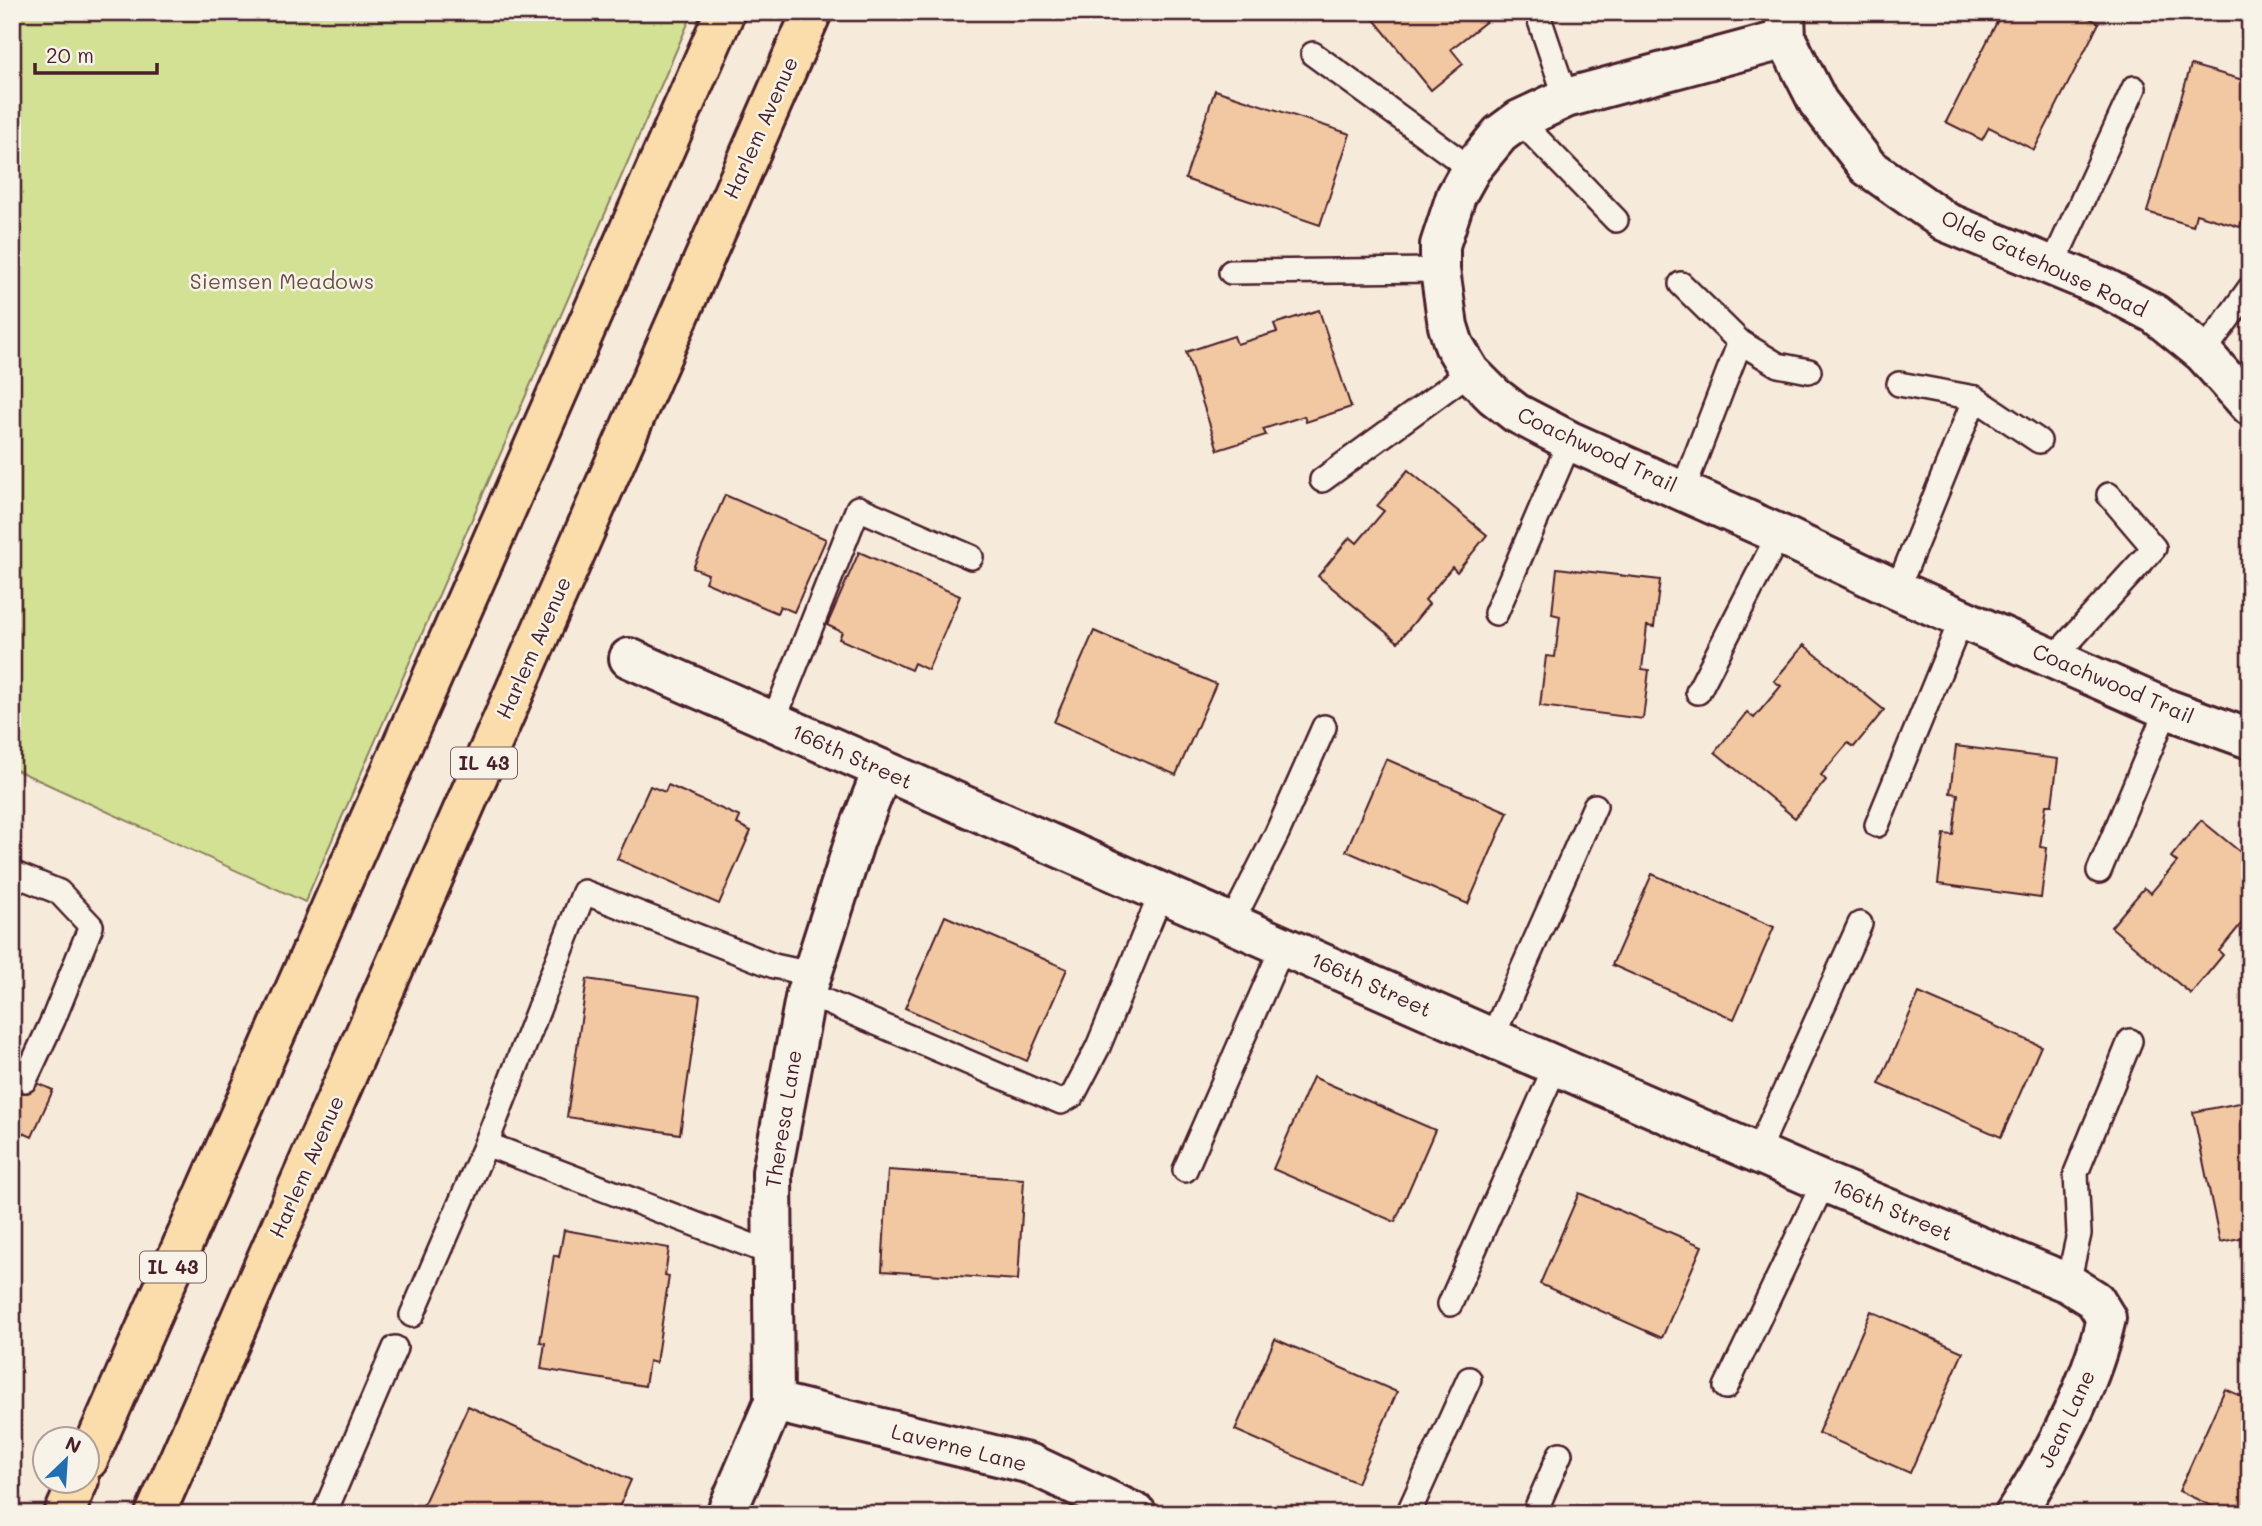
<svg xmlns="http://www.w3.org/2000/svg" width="2262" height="1526" font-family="Mali,sans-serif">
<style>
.green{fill:#d2e194;stroke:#8e8060;stroke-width:2}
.building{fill:#f1c8a1;stroke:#4a1f2b;stroke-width:2}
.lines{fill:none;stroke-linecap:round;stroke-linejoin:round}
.lane-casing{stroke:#4a1f2b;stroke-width:28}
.street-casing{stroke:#4a1f2b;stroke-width:44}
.primary-casing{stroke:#4a1f2b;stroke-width:44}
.lane{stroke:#f7f3e8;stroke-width:23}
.street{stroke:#f7f3e8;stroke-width:38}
.primary{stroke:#faddab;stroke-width:38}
.labels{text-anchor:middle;stroke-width:5;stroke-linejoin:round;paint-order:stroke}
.shield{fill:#f7f3e8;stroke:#7e5f64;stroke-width:2}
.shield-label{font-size:19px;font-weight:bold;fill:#4a1f2b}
.street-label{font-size:21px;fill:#4a1f2b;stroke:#f7f3e8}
.park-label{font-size:21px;fill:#6c5045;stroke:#f7f3e8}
</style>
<rect width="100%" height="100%" fill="#f6eada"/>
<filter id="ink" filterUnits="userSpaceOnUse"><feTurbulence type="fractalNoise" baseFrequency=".0143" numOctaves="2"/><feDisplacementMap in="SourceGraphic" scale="14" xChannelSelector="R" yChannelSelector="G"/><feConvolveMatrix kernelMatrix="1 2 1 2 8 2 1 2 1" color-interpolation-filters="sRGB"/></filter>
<g filter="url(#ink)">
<!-- green -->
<polygon class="green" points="12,12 693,12 305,902 12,768"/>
<!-- building -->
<g class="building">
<polygon points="1368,12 1490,12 1493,16 1451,49 1463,64 1431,90"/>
<polygon points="2002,12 2078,12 2099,23 2034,150 1989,127 1982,140 1946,122"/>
<polygon points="2191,65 2250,82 2250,196 2240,227 2196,214 2193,226 2147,212"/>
<polygon points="1215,90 1350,134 1320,225 1185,179"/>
<polygon points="1319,310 1351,407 1306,422 1304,416 1263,429 1266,435 1218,450 1186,352 1234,336 1237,344 1277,332 1274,324"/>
<polygon points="1408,470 1487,535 1457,572 1452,567 1425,600 1429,604 1398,642 1318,576 1350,537 1357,543 1384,511 1377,506"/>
<polygon points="725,495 826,539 794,612 780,606 777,613 705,582 708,574 693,568"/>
<polygon points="859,552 960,596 928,670 914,663 911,670 839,639 842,632 827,625"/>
<polygon points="1557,568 1660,580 1654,627 1647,626 1642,669 1649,670 1643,719 1540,706 1546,656 1555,657 1560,616 1552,614"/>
<polygon points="1094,631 1216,684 1176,775 1054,722"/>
<polygon points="1804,645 1884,710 1854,747 1848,743 1821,775 1826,780 1795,818 1715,752 1747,712 1754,718 1781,686 1774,681"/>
<polygon points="1956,746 2058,759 2052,805 2046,805 2040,847 2047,848 2041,898 1938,884 1944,834 1953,835 1958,794 1950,793"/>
<polygon points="1386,759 1508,812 1468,904 1346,851"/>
<polygon points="668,785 740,817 737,824 751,831 719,904 617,859 650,786 665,792"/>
<polygon points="2201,820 2250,860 2250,921 2246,918 2219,951 2223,955 2191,994 2111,927 2144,888 2151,893 2177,862 2171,857"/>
<polygon points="1652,874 1774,927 1734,1019 1612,965"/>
<polygon points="945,916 1067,969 1027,1061 905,1008"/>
<polygon points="587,979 700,996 680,1134 567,1117"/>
<polygon points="1919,993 2041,1046 2001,1137 1879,1084"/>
<polygon points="12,1072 53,1090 32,1137 12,1128"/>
<polygon points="1313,1077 1435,1130 1395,1222 1273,1169"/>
<polygon points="2250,1101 2250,1236 2220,1242 2193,1112"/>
<polygon points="888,1170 1024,1179 1018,1280 882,1271"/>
<polygon points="1579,1193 1702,1246 1662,1338 1540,1284"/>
<polygon points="564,1230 669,1248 665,1275 669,1276 656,1363 649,1361 645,1386 541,1369 545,1343 540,1342 554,1255 559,1257"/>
<polygon points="1871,1311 1963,1352 1910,1473 1818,1433"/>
<polygon points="1275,1339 1397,1392 1357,1483 1235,1430"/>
<polygon points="2225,1389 2250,1400 2250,1514 2229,1514 2179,1491"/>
<polygon points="468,1406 631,1480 616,1514 419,1514"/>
</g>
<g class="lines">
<defs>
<g id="lane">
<polyline points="1537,12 1566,98"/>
<polyline points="1313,54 1471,169"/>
<polyline points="1519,120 1616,220"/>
<polyline points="2052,266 2134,88"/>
<polyline points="1231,272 1440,270"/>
<polyline points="1681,284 1740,342 1683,490"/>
<polyline points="1740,342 1778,365 1809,371"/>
<polyline points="2203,353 2250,288"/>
<polyline points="1975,398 2039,441"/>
<polyline points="1322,480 1470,372"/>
<polyline points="1897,590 1975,398 1899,384"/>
<polyline points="1496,613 1570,441"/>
<polyline points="2053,659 2154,548 2109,495"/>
<polyline points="1698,692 1779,534"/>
<polyline points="773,722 858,508 971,557"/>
<polyline points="1877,825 1962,618"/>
<polyline points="2099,871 2167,709"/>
<polyline points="12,873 59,892 91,926 53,1020 25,1080"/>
<polyline points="1231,924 1277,833 1324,727"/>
<polyline points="806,993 1061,1102 1073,1095 1098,1047 1161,894"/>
<polyline points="1492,1038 1595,806"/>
<polyline points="486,1144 584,892 774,966 811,974"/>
<polyline points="1757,1153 1860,924"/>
<polyline points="1185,1170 1283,946"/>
<polyline points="2068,1283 2079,1234 2076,1173 2130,1041"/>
<polyline points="1450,1304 1556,1065"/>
<polyline points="412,1315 486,1144 773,1254"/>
<polyline points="1726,1387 1824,1182"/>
<polyline points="324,1514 395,1348"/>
<polyline points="1408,1514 1469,1379"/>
<polyline points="1534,1514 1560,1454"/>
</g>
<g id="street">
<polyline points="1785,14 1786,39 1818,102 1868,167 1946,222 2105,288 2155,314 2203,353 2250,406"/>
<polyline points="1786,39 1566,98 1519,120 1500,134 1471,169 1456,196 1440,245 1440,270 1448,326 1454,345 1470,372 1494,396 1516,413 1570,441 1779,534 1897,590 2167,709 2250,739"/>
<path d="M 629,658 L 1492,1038 L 1824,1182 L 2068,1283 L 2095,1300 L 2106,1318 C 2091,1386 2053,1456 2015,1514"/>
<polyline points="774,1402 1031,1464 1137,1514"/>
<polyline points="726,1514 774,1402 772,1172 806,993 855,840 882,771"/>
</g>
<g id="primary">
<polyline points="88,1460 725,12"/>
<polyline points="64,1514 79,1480"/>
<polyline points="155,1514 812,12"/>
</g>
</defs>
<!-- lane casing -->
<use href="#lane" class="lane-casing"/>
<!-- street casing -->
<use href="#street" class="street-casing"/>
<!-- primary casing -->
<use href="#primary" class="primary-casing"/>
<!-- lane -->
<use href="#lane" class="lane"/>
<!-- street -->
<use href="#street" class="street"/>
<!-- primary -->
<use href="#primary" class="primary"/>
</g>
</g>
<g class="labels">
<!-- shield labels -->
<g class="shield">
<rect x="451" y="747.5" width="66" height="31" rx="5"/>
<rect x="140" y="1251.5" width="66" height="31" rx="5"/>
</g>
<g class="shield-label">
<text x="484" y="770">IL 43</text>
<text x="173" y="1274">IL 43</text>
</g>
<!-- street labels -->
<g class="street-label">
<text transform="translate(761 128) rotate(-66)" y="7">Harlem Avenue</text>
<text transform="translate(2044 264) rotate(25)" y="7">Olde Gatehouse Road</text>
<text transform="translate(1597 450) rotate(25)" y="7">Coachwood Trail</text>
<text transform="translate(534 648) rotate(-66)" y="7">Harlem Avenue</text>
<text transform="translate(2113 684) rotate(23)" y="7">Coachwood Trail</text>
<text transform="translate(852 757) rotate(24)" y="7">166th Street</text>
<text transform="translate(1371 985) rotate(24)" y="7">166th Street</text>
<text transform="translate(784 1119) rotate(-81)" y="7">Theresa Lane</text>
<text transform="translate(307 1167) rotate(-66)" y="7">Harlem Avenue</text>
<text transform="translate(1892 1210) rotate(23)" y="7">166th Street</text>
<text transform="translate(2067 1419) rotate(-65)" y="7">Jean Lane</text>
<text transform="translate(959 1448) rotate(14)" y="7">Laverne Lane</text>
</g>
<!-- park labels -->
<g class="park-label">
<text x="282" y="289">Siemsen Meadows</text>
</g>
</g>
<!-- margin -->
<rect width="2262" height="1526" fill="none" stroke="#f7f3e8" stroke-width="42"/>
<rect x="21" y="21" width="2220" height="1484" fill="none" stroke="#4a1f2b" stroke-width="2.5" filter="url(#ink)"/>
<!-- north arrow -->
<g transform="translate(66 1460) rotate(25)"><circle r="33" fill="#f7f3e8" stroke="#b29e9c" stroke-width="2"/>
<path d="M0-5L12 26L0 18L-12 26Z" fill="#1f6fb2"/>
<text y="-10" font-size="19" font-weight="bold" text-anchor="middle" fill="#4a1f2b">N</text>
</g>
<!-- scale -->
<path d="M35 63v10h122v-10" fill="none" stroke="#4a1f2b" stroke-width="3.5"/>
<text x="46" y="63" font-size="21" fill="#4a1f2b" stroke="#f7f3e8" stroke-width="5" paint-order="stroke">20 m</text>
</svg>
